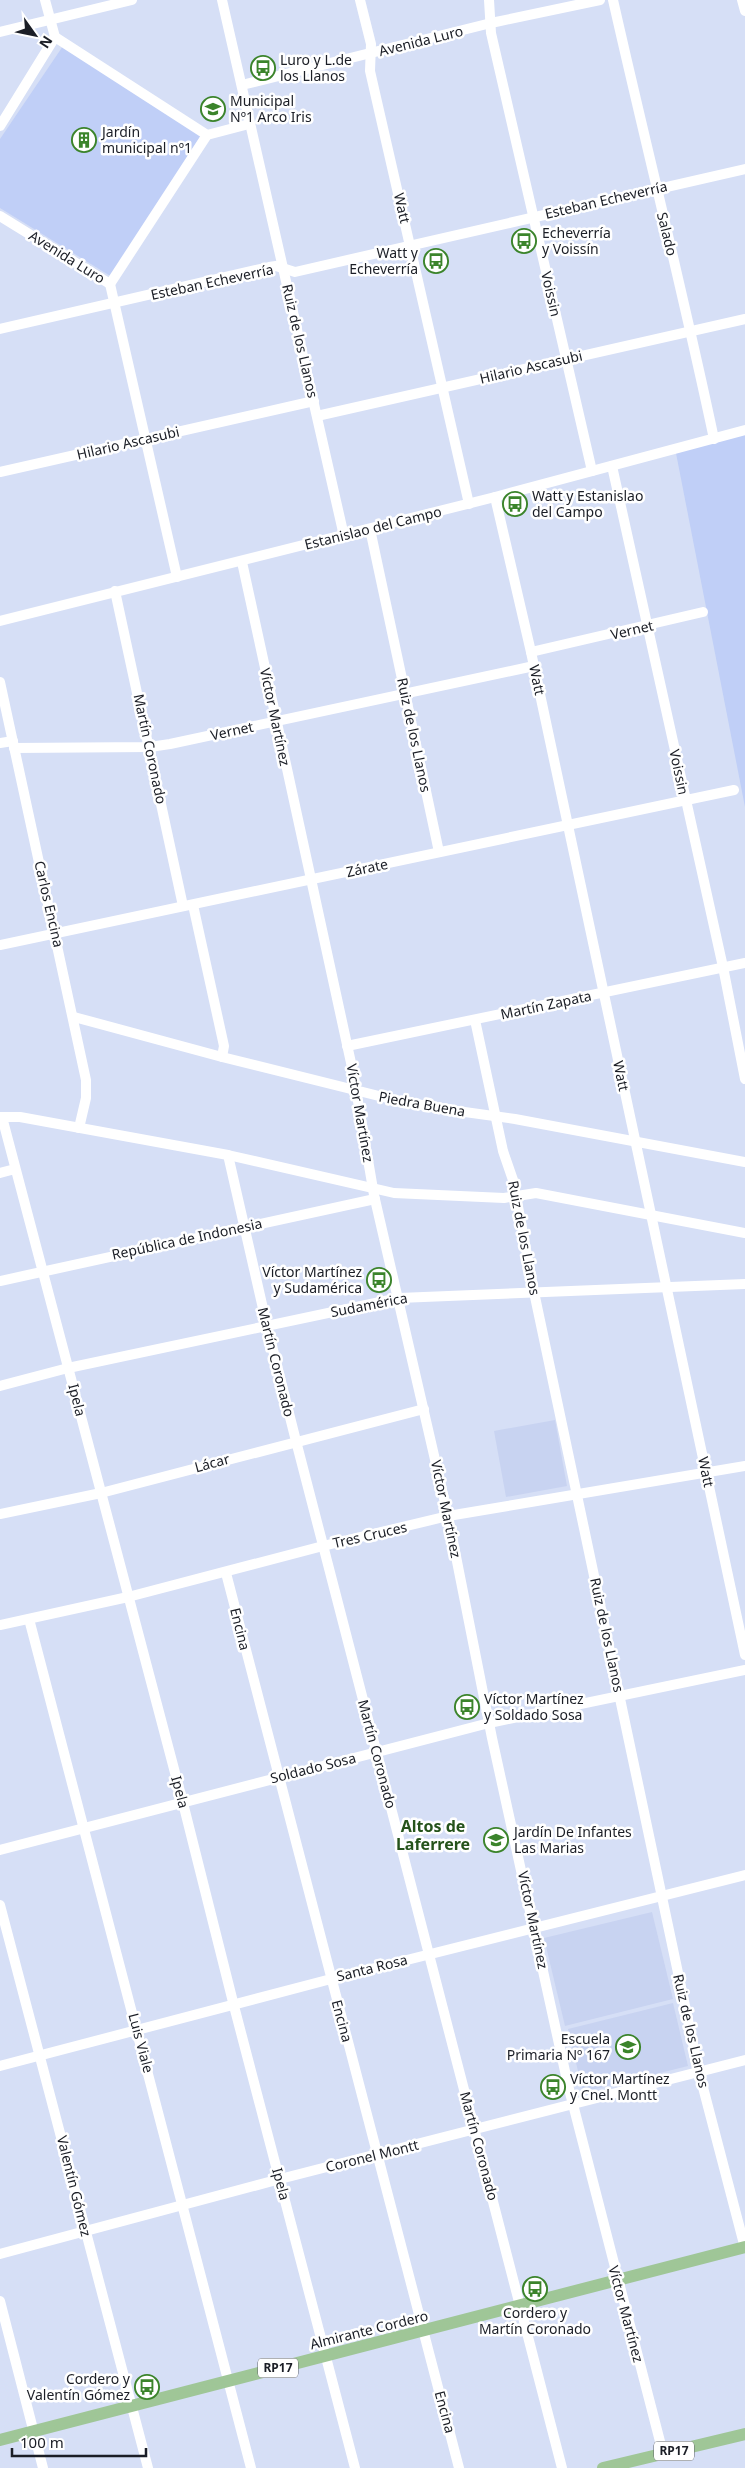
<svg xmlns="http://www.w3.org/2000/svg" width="745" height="2468" font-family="'Noto Sans',sans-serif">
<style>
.built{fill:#c8d3f1}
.green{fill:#c0cff7}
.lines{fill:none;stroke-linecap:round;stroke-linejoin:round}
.minor{stroke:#fff;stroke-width:10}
.major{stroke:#9fc697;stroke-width:12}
.labels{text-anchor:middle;stroke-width:5;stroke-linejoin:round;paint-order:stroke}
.shield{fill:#fff;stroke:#5f6267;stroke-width:1}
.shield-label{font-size:12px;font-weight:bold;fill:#1b1e26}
.street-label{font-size:14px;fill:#1b1e26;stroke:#fff}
.poi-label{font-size:14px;fill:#1b1e26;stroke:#fff;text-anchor:start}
.quarter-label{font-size:16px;font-weight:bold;fill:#25531b;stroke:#fff}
</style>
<rect width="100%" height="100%" fill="#d6dff6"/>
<!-- built -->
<g class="built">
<polygon points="555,1420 567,1486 506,1497 494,1431"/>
<polygon points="652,1912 673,1999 565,2026 544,1938"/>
<polygon points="673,2003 688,2066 583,2092 568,2029"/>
</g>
<!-- green -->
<g class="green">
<polygon points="63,46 201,135 112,277 0,208 0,139"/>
<polygon points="745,429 745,807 675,448"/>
</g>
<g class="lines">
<!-- minor -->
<g class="minor">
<polyline points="45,0 55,37"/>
<polyline points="222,0 344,536"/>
<polyline points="360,0 371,44 370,71 469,504"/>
<polyline points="489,0 491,33 592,471"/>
<path d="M 613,0 C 646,146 683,292 714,439"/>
<polyline points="742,0 745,11"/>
<polyline points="0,32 132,0"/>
<polyline points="55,37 207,135"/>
<polyline points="242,85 491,23 600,0"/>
<polyline points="0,126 55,37"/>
<polyline points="0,216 110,284"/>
<polyline points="110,284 177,577"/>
<polyline points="110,284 207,135 249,124"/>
<polyline points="0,329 269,267 276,266 295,272 745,169"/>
<polyline points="317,416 745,319"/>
<polyline points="612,466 723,967 745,1079"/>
<polyline points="0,472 314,401"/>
<polyline points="495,497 531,652 745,1655"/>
<polyline points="370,529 439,852"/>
<polyline points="242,562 353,1072 374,1195 448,1516 492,1738 568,2085 663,2453"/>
<polyline points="115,591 183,906"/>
<polyline points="0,621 495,497 745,430"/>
<polyline points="531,652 703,612"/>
<polyline points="0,682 86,1080 86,1098 79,1128"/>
<polyline points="0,743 13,741"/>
<polyline points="14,748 150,747 170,744 534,666"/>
<polyline points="193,905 224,1046 222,1057"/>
<polyline points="0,945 734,790"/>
<polyline points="74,1017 222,1057 395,1100 443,1109 515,1119 745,1162"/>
<polyline points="475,1020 503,1151 513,1180 534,1292 699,2072 745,2248"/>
<polyline points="347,1046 745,963"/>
<polyline points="0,1117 20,1117 228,1155 394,1193 504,1198 536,1193 745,1233"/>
<polyline points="2,1117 183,1803 234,2006 355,2468"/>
<polyline points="228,1155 267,1326 296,1441 562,2468"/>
<polyline points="0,1173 15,1169"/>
<polyline points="0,1281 375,1199"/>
<polyline points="0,1386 68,1368 399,1298 745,1284"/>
<polyline points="0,1514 101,1493 424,1409"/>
<polyline points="226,1573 459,2468"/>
<polyline points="29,1619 251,2468"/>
<polyline points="0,1625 128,1597 323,1546 448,1516 745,1466"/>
<polyline points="0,1850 489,1723 745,1670"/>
<polyline points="0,1905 148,2468"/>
<polyline points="0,2066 331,1979 745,1875"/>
<polyline points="0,2254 280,2179 745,2060"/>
<polyline points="0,2301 43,2468"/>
</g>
<!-- major -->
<g class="major">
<polyline points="0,2440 745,2247"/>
<polyline points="603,2468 745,2434"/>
</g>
</g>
<!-- icons -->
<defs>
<symbol id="bus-ring" viewBox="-11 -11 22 22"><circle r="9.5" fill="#fff" stroke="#3b842b" stroke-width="1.5"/><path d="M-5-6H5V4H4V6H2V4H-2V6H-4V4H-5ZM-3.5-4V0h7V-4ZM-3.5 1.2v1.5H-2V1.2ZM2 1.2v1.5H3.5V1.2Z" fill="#3b842b"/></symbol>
<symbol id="school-ring" viewBox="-11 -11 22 22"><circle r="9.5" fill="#fff" stroke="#3b842b" stroke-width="1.5"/><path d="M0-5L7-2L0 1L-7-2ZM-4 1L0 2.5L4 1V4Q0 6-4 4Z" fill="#3b842b"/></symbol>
<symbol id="building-ring" viewBox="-11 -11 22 22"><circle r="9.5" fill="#fff" stroke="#3b842b" stroke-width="1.5"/><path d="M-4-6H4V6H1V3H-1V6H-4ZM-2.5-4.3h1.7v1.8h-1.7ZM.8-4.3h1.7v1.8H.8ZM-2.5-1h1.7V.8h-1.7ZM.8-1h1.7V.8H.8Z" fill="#3b842b"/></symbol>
</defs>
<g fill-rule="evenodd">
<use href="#bus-ring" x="249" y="54" width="28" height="28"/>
<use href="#school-ring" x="199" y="95" width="28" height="28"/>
<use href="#building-ring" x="70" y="126" width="28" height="28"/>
<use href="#bus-ring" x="510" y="227" width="28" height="28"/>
<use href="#bus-ring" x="422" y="247" width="28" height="28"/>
<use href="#bus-ring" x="501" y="490" width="28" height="28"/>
<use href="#bus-ring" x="365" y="1266" width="28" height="28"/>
<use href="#bus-ring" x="453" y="1693" width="28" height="28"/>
<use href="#school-ring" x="482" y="1826" width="28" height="28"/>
<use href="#school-ring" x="614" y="2033" width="28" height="28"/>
<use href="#bus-ring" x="539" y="2073" width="28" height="28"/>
<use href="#bus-ring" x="521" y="2275" width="28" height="28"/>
<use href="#bus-ring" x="133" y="2373" width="28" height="28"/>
</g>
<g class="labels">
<!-- shield labels -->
<g class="shield">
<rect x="258" y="2358.5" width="40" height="19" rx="4"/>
<rect x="654" y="2441.5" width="40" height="19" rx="4"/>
</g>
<g class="shield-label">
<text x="278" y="2372">RP17</text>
<text x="674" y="2455">RP17</text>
</g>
<!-- street labels -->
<g class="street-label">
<text transform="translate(421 41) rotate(-14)" y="5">Avenida Luro</text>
<text transform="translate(606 200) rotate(-13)" y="5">Esteban Echeverría</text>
<text transform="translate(402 208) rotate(77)" y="5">Watt</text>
<text transform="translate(667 234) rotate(76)" y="5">Salado</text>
<text transform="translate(67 257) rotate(32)" y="5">Avenida Luro</text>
<text transform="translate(212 282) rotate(-12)" y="5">Esteban Echeverría</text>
<text transform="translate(551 294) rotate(77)" y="5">Voissin</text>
<text transform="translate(300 341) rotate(77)" y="5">Ruiz de los Llanos</text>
<text transform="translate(531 367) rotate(-13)" y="5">Hilario Ascasubi</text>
<text transform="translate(128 443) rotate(-13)" y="5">Hilario Ascasubi</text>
<text transform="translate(373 528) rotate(-14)" y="5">Estanislao del Campo</text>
<text transform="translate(632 630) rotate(-13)" y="5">Vernet</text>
<text transform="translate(537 680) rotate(78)" y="5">Watt</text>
<text transform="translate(275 717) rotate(78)" y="5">Víctor Martínez</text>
<text transform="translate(232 731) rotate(-12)" y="5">Vernet</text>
<text transform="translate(414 735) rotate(78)" y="5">Ruiz de los Llanos</text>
<text transform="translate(150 749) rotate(78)" y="5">Martín Coronado</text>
<text transform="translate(679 772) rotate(78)" y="5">Voissin</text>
<text transform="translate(367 868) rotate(-12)" y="5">Zárate</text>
<text transform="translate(49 904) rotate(77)" y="5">Carlos Encina</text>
<text transform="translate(546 1005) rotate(-12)" y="5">Martín Zapata</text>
<text transform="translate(621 1076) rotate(78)" y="5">Watt</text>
<text transform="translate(422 1104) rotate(10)" y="5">Piedra Buena</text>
<text transform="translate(360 1113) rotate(80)" y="5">Víctor Martínez</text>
<text transform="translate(524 1238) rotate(79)" y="5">Ruiz de los Llanos</text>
<text transform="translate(187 1239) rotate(-12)" y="5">República de Indonesia</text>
<text transform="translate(369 1305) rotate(-11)" y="5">Sudamérica</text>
<text transform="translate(276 1362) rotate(76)" y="5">Martín Coronado</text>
<text transform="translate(77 1400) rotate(76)" y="5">Ipela</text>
<text transform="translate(212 1463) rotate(-15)" y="5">Lácar</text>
<text transform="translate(706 1472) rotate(78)" y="5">Watt</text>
<text transform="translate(446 1509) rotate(78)" y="5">Víctor Martínez</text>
<text transform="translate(370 1535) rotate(-13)" y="5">Tres Cruces</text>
<text transform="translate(240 1629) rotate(76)" y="5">Encina</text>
<text transform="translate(607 1635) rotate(78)" y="5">Ruiz de los Llanos</text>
<text transform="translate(377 1754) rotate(75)" y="5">Martín Coronado</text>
<text transform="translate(313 1768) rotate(-14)" y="5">Soldado Sosa</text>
<text transform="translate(180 1792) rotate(75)" y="5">Ipela</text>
<text transform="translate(533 1920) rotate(78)" y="5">Víctor Martínez</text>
<text transform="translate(372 1968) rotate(-14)" y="5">Santa Rosa</text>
<text transform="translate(342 2021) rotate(75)" y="5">Encina</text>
<text transform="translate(691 2031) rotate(77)" y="5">Ruiz de los Llanos</text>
<text transform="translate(141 2043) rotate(75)" y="5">Luis Viale</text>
<text transform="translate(479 2146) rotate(75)" y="5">Martín Coronado</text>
<text transform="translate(372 2156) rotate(-14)" y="5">Coronel Montt</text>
<text transform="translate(281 2184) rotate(75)" y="5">Ipela</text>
<text transform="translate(74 2186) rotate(76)" y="5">Valentín Gómez</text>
<text transform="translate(626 2314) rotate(75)" y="5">Víctor Martínez</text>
<text transform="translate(369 2330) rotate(-14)" y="5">Almirante Cordero</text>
<text transform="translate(445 2412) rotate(75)" y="5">Encina</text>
</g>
<!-- poi labels -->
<g class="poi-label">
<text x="280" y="65">Luro y L.de<tspan x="280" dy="16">los Llanos</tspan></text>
<text x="230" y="106">Municipal<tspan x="230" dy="16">Nº1 Arco Iris</tspan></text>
<text x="102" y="137">Jardín<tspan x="102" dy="16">municipal nº1</tspan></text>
<text x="542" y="238">Echeverría<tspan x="542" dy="16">y Voissín</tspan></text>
<text x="418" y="258" text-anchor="end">Watt y<tspan x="418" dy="16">Echeverría</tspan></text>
<text x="532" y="501">Watt y Estanislao<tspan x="532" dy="16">del Campo</tspan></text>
<text x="362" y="1277" text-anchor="end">Víctor Martínez<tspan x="362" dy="16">y Sudamérica</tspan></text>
<text x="484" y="1704">Víctor Martínez<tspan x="484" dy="16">y Soldado Sosa</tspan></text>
<text x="514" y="1837">Jardín De Infantes<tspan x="514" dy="16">Las Marias</tspan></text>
<text x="610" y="2044" text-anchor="end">Escuela<tspan x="610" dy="16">Primaria Nº 167</tspan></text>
<text x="570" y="2084">Víctor Martínez<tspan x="570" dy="16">y Cnel. Montt</tspan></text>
<text x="535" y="2318" text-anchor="middle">Cordero y<tspan x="535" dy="16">Martín Coronado</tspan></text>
<text x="130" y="2384" text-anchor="end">Cordero y<tspan x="130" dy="16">Valentín Gómez</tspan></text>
</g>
<!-- quarter labels -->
<g class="quarter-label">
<text x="433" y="1832">Altos de<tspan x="433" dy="18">Laferrere</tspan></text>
</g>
</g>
<!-- north arrow -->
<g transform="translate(35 35) rotate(123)" stroke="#ffffff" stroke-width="4" paint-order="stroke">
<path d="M0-4L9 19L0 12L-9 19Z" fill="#1b1e26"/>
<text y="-8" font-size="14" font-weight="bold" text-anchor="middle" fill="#1b1e26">N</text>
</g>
<!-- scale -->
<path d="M12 2448v8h134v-8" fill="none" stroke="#1b1e26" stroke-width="2.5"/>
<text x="20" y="2448" font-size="15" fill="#1b1e26" stroke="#ffffff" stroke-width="4" paint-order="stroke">100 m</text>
</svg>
